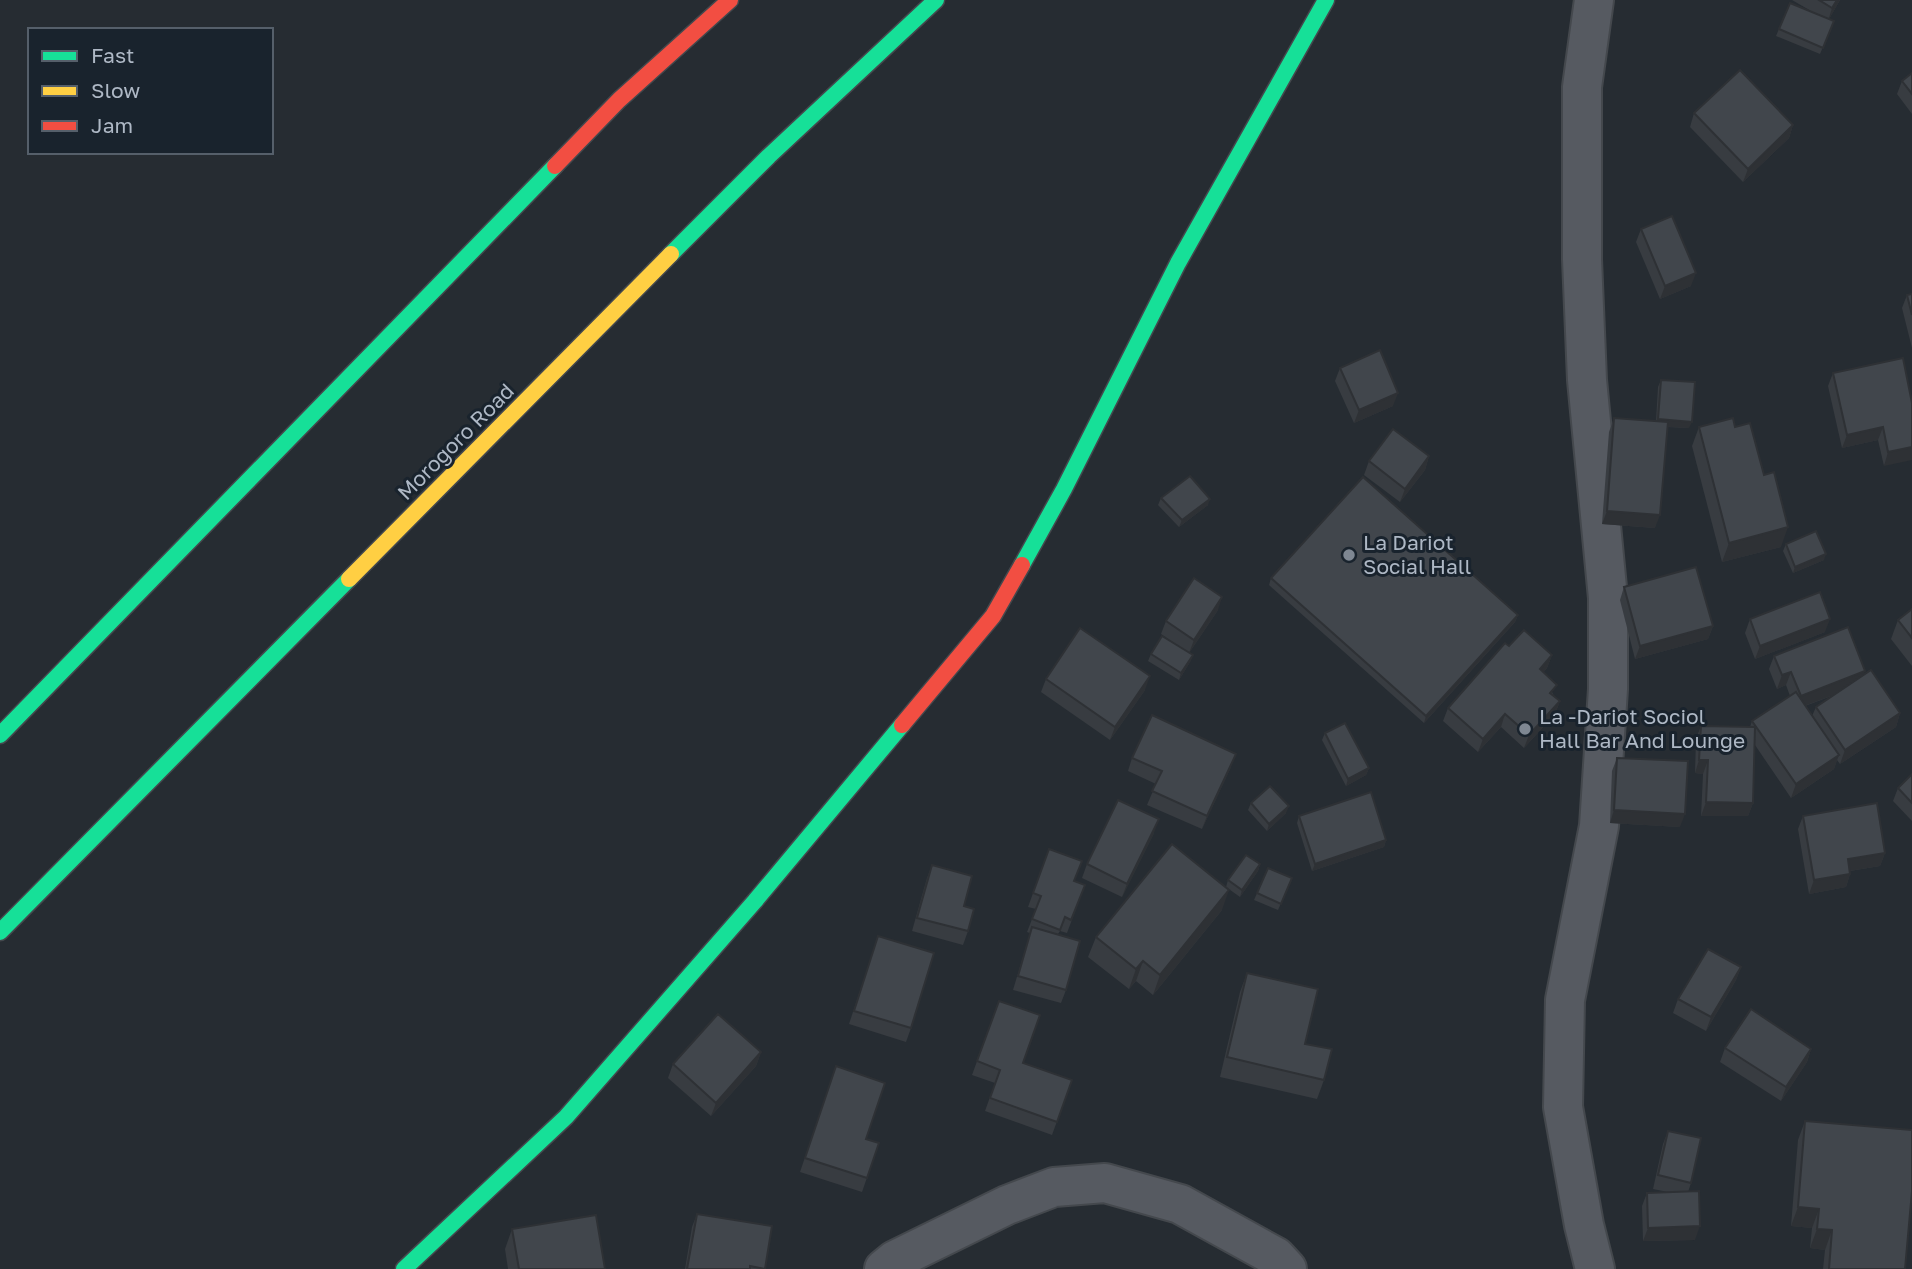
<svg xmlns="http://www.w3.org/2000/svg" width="1912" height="1269" font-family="'Golos Text',sans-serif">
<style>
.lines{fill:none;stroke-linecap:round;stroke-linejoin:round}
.street-casing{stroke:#44484d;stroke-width:42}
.fast-casing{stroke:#44484d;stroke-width:19}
.slow-casing{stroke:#44484d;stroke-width:19}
.jam-casing{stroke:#44484d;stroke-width:19}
.street{stroke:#565a61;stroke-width:38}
.fast{stroke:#16e098;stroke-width:16}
.slow{stroke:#ffcf43;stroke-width:16}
.jam{stroke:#f24e42;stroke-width:16}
.wall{fill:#383c41;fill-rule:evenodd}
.shaded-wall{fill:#2e3135}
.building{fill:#41464c;stroke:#2e3135;stroke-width:2}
.poi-dot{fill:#7e8792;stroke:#19232d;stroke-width:2.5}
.labels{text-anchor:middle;stroke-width:6;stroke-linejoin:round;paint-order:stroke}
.street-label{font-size:21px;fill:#aeb8c5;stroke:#19232d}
.poi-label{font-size:21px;fill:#aeb8c5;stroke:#19232d;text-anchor:start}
</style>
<rect width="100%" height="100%" fill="#262c32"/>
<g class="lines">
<defs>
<g id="street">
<polyline points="1594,0 1582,87 1582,259 1587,380 1608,598 1608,689 1599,826 1565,1000 1563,1107 1584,1225 1595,1269"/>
<polyline points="884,1269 895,1260 1007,1205 1054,1187 1105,1183 1180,1204 1276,1257 1287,1269"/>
</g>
<g id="fast">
<polyline points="671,254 769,156 936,0"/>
<polyline points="1022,565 1064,489 1178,263 1326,0"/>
<polyline points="0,735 555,166"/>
<polyline points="0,932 349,579"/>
<polyline points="404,1269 566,1117 755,901 902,725"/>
</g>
<polyline id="slow" points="349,579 671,254"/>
<g id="jam">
<polyline points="555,166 619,100 730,0"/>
<polyline points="902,725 993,616 1022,565"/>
</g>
</defs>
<!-- street casing -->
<use href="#street" class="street-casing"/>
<!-- fast casing -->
<use href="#fast" class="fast-casing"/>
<!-- slow casing -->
<use href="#slow" class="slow-casing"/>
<!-- jam casing -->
<use href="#jam" class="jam-casing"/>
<!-- street -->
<use href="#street" class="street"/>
<!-- fast -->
<use href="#fast" class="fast"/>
<!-- slow -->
<use href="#slow" class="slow"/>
<!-- jam -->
<use href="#jam" class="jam"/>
</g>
<!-- wall -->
<g class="wall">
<polygon points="1792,0 1840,0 1829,19 1834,21 1820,54 1776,36 1790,3 1811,11"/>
<polygon points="1912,73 1912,114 1897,94 1902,81"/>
<polygon points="1694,113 1793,125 1789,138 1743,182 1690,127"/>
<polygon points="1641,229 1691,286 1660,299 1636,242"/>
<polygon points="1912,294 1912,348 1902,308 1907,295"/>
<polygon points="1340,368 1393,406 1354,423 1335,381"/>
<polygon points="1833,373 1912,403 1884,466 1878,440 1842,448 1828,386"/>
<polygon points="1661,380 1689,428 1668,427 1655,528 1602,524 1609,432 1614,418 1656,421 1658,387"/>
<polygon points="1699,427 1735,427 1781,547 1722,562 1692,446"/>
<polygon points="1429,456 1425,470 1400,502 1364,475 1369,461"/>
<polygon points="1161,498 1208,505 1179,527 1158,505"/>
<polygon points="1786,544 1824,560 1793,573 1783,551"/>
<polygon points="1271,578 1518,615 1515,622 1424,723 1269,585"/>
<polygon points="1624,587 1713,626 1708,639 1635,659 1620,600"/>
<polygon points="1912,609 1912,666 1891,639 1898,620"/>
<polygon points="1218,610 1189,653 1161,634 1166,621"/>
<polygon points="1750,619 1825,632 1755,659 1745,633"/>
<polygon points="1509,646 1552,655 1547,668 1543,673 1554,696 1560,701 1555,714 1524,748 1501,727 1478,752 1443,721 1448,708"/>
<polygon points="1151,654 1193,655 1190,662 1179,680 1148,661"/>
<path d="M 1774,656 L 1863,675 L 1900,713 L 1896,727 L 1840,764 L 1837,760 L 1834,769 L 1791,798 L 1755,745 L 1753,803 L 1748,816 L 1701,816 L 1703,774 L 1695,773 L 1696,739 L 1701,726 L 1750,727 L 1752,721 L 1790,696 L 1786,685 L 1777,689 L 1769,669 ZM 1834,695 L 1816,707 L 1812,716 L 1805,706 Z"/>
<polygon points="1046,679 1145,690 1110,740 1041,692"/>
<polygon points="1325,733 1369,768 1366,775 1346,786 1322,740"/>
<polygon points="1132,758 1231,767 1202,829 1147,805 1156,784 1128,771"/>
<polygon points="1617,758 1680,827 1610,823 1612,771"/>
<polygon points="1912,774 1912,821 1893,801 1898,788"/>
<polygon points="1251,803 1286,813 1267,831 1248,810"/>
<polygon points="1299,816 1386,840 1384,847 1312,871 1297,823"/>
<polygon points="1803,816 1885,853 1880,866 1850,871 1850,874 1846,887 1809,894 1798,829"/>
<polygon points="1154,833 1122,897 1082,878 1087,864"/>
<polygon points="1049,849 1074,881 1085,885 1067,933 1060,931 1058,934 1066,990 1061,1003 1013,990 1030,933 1027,932 1036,909 1028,907"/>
<polygon points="1260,864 1258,871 1240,897 1226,887 1228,880"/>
<polygon points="932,865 964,906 968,931 963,945 912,931 927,878"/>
<polygon points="1268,868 1292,878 1278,910 1254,900"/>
<polygon points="1222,910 1153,995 1136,981 1129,989 1088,957 1096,937"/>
<polygon points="878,936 911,1028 906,1042 849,1024"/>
<polygon points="1741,967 1736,980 1706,1031 1673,1013 1678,999"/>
<polygon points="1247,973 1305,1044 1324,1080 1317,1099 1220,1077 1240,992"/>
<polygon points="999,1001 1023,1063 1072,1080 1052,1135 985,1111 995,1083 972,1075"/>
<polygon points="1725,1048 1811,1049 1807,1062 1781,1101 1720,1062"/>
<polygon points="761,1052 756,1066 711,1116 668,1078 673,1064"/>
<polygon points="836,1066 866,1139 879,1143 862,1192 800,1172"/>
<polygon points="1805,1121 1905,1269 1823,1269 1825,1250 1810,1248 1812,1228 1791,1226 1798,1140"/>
<polygon points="1668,1131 1691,1183 1688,1192 1695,1240 1643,1241 1642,1206 1647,1193 1668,1192 1653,1189 1663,1144"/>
<polygon points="697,1214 765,1269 685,1269 692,1227"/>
<polygon points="512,1229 605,1269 508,1269 505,1249"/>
</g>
<!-- shaded-wall -->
<g class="shaded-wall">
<polygon points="1837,0 1840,0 1828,21 1832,8"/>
<polygon points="1793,125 1789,138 1743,182 1748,169"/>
<polygon points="1696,273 1691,286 1660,299 1665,286"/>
<polygon points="1398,393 1393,406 1354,423 1359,410"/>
<polygon points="1658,419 1692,422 1689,428 1655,426"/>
<polygon points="1883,427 1878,440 1842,448 1847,435"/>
<polygon points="1912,447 1912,460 1884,466 1888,452"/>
<polygon points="1429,456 1425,470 1400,502 1405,489"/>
<polygon points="1210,499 1208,505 1179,527 1182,520"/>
<polygon points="1607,511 1660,515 1655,528 1602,524"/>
<polygon points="1788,527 1781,547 1722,562 1729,543"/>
<polygon points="1826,554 1824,560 1793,573 1795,567"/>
<polygon points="1222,597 1218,610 1189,653 1194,640"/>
<polygon points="1518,615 1515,622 1424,723 1426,716"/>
<polygon points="1830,619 1825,632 1755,659 1760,646"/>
<polygon points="1713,626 1708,639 1635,659 1640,646"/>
<polygon points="1193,655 1190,662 1179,680 1181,673"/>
<polygon points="1552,655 1547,668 1535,683 1540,669"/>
<polygon points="1865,671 1860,685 1796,709 1801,696"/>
<polygon points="1791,672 1786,685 1777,689 1782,675"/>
<polygon points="1150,676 1145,690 1110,740 1115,727"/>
<polygon points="1560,701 1555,714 1524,748 1529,735"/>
<polygon points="1900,713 1896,727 1840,764 1845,750"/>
<polygon points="1505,714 1501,727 1478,752 1483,739"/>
<polygon points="1236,754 1231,767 1202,829 1207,816"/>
<polygon points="1839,755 1834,769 1791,798 1796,784"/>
<polygon points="1699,760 1708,760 1703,774 1695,773"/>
<polygon points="1369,768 1366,775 1346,786 1348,779"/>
<polygon points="1706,802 1753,803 1748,816 1701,816"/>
<polygon points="1289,806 1286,813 1267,831 1269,824"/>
<polygon points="1614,810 1685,814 1680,827 1610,823"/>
<polygon points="1159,819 1154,833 1122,897 1127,884"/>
<polygon points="1386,840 1384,847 1312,871 1315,864"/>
<polygon points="1885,853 1880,866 1843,872 1848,859"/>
<polygon points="1260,864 1258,871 1240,897 1242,890"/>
<polygon points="1850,874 1846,887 1809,894 1814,880"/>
<polygon points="1229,890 1222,910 1153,995 1160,975"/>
<polygon points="1143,961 1136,981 1129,989 1136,969"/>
<polygon points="1741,967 1736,980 1706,1031 1711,1017"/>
<polygon points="1811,1049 1807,1062 1781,1101 1786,1087"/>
<polygon points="761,1052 756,1066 711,1116 716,1103"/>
<polygon points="1798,1207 1819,1209 1812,1228 1791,1226"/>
<polygon points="1700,1226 1695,1240 1643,1241 1648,1228"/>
<polygon points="1817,1229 1832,1230 1825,1250 1810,1248"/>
</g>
<!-- building -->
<g class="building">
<polygon points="1819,0 1837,0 1832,8"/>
<polygon points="1790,3 1834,21 1823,48 1779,29"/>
<polygon points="1740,70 1793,125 1748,169 1694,113"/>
<polygon points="1912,73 1912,94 1902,81"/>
<polygon points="1672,216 1696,273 1665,286 1641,229"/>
<polygon points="1912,294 1912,315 1907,295"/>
<polygon points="1380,350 1398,393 1359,410 1340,368"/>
<polygon points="1903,358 1912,403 1912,447 1888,452 1883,427 1847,435 1833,373"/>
<polygon points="1661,380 1695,382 1692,422 1658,419"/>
<polygon points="1614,418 1668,422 1660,515 1607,511"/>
<polygon points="1733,418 1735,427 1750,423 1764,475 1774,472 1788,527 1729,543 1699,427"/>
<polygon points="1393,429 1429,456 1405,489 1369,461"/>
<polygon points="1190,476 1210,499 1182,520 1161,498"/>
<polygon points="1363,477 1518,615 1426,716 1271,578"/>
<polygon points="1816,531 1826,554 1795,567 1786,544"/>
<polygon points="1696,567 1713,626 1640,646 1624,587"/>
<polygon points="1194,578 1222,597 1194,640 1166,621"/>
<polygon points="1820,592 1830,619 1760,646 1750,619"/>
<polygon points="1912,609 1912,638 1898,620"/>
<polygon points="1848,627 1865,671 1801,696 1791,672 1782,675 1774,656"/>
<polygon points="1080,628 1150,676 1115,727 1046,679"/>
<polygon points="1524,630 1552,655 1540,669 1557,685 1550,693 1560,701 1529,735 1505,714 1483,739 1448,708 1505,643 1509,646"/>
<polygon points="1162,636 1193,655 1181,673 1151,654"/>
<polygon points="1871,670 1900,713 1845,750 1816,707"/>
<polygon points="1796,692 1839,755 1796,784 1752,721"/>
<polygon points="1152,715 1236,754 1207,816 1152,791 1162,771 1132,758"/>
<polygon points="1345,723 1369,768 1348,779 1325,733"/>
<polygon points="1701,726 1755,727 1753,803 1706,802 1708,760 1699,760"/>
<polygon points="1617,758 1688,761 1685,814 1614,810"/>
<polygon points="1912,774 1912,803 1898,788"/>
<polygon points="1270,786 1289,806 1269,824 1251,803"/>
<polygon points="1371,792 1386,840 1315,864 1299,816"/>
<polygon points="1118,800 1159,819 1127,884 1087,864"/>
<polygon points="1877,803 1885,853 1848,859 1850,874 1814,880 1803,816"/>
<polygon points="1172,844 1229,890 1160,975 1143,961 1136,969 1096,937"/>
<polygon points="1049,849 1082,861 1074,881 1085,885 1071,920 1065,917 1060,930 1032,919 1041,896 1033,893"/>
<polygon points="1246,855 1260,864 1242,890 1228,880"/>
<polygon points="932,865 972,876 964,906 974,909 968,931 917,918"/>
<polygon points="1268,868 1292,878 1281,904 1257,893"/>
<polygon points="1032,927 1080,941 1066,990 1018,976"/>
<polygon points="878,936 934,953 911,1028 854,1011"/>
<polygon points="1708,949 1741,967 1711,1017 1678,999"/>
<polygon points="1247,973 1318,989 1305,1044 1332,1049 1324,1080 1227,1057"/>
<polygon points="999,1001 1040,1015 1023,1063 1072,1080 1057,1122 990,1098 1000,1070 977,1061"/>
<polygon points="1751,1009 1811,1049 1786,1087 1725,1048"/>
<polygon points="718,1014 761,1052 716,1103 673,1064"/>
<polygon points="836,1066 885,1083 866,1139 879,1143 867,1178 805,1158"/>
<polygon points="1805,1121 1912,1130 1912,1191 1905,1269 1829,1269 1832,1230 1817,1229 1819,1209 1798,1207"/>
<polygon points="1668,1131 1701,1138 1691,1183 1658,1175"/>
<polygon points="1699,1191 1700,1226 1648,1228 1647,1193"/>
<polygon points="697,1214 772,1226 765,1269 750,1266 750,1269 687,1269"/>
<polygon points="596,1215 605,1269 519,1269 512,1229"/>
</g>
<!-- markers -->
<g class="poi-dot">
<circle cx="1349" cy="555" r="7"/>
<circle cx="1525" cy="729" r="7"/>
</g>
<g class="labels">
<!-- street labels -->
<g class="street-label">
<text transform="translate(456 442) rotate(-45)" y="7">Morogoro Road</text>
</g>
<!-- poi labels -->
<g class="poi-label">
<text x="1363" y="550">La Dariot<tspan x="1363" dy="24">Social Hall</tspan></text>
<text x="1539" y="724">La -Dariot Sociol<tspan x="1539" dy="24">Hall Bar And Lounge</tspan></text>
</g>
</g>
<!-- legend -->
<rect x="28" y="28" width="245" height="126" fill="#19232d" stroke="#555f6a" stroke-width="2"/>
<rect x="42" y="51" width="35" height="10" fill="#16e098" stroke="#555f6a" stroke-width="2"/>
<text x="91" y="63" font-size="21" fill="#aeb8c5">Fast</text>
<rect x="42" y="86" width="35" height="10" fill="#ffcf43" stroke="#555f6a" stroke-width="2"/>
<text x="91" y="98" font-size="21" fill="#aeb8c5">Slow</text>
<rect x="42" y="121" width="35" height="10" fill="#f24e42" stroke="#555f6a" stroke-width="2"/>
<text x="91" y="133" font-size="21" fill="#aeb8c5">Jam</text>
</svg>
